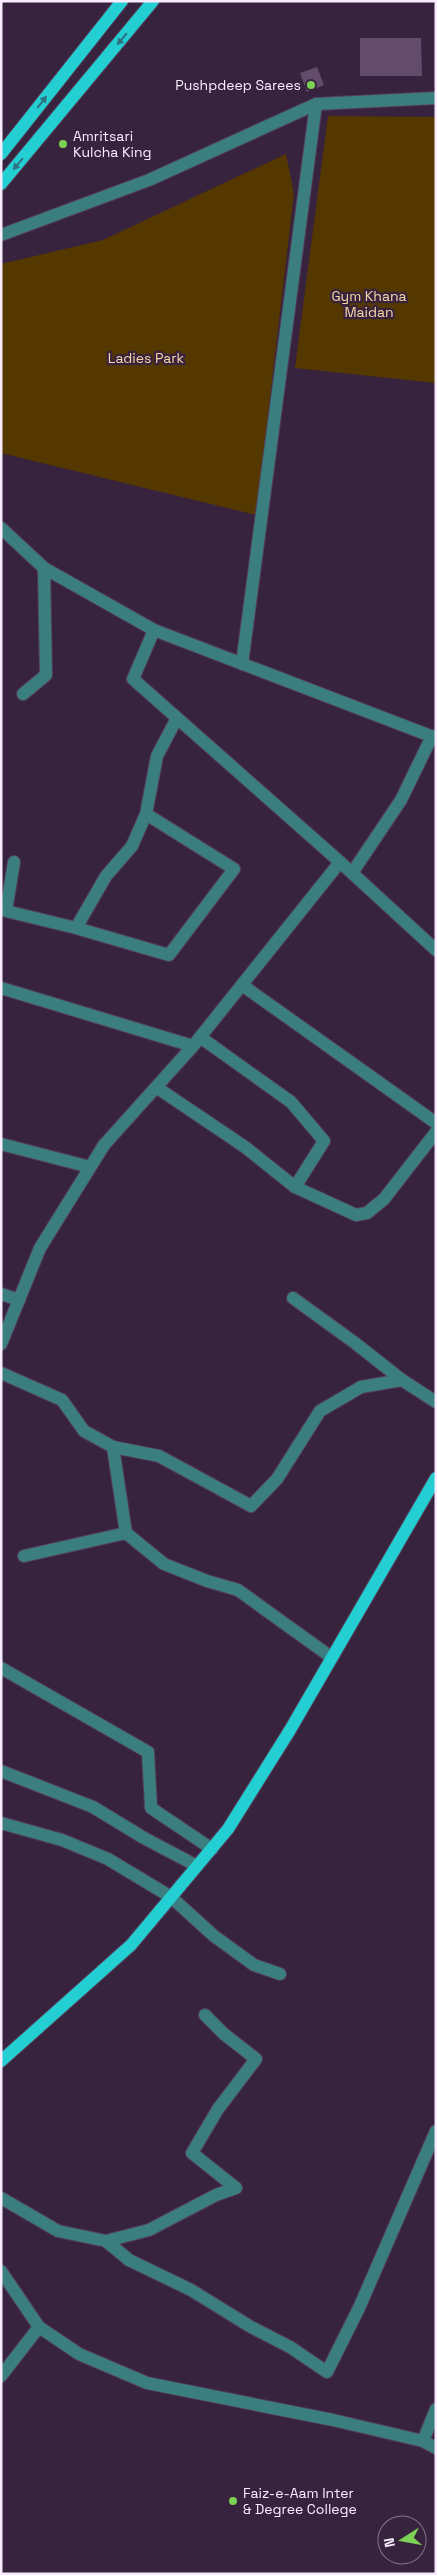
<svg xmlns="http://www.w3.org/2000/svg" width="437" height="2575" font-family="'Space Grotesk',sans-serif">
<style>
.green{fill:#553800}
.building{fill:#634c6b}
.lines{fill:none;stroke-linecap:round;stroke-linejoin:round}
.minor-casing{stroke:#533f5a;stroke-width:14}
.major-casing{stroke:#533f5a;stroke-width:14}
.minor{stroke:#3b7e7f;stroke-width:12}
.major{stroke:#23cfd2;stroke-width:12}
.oneway{fill:#2f7081}
.poi-dot{fill:#7cd154;stroke:#38233f;stroke-width:2}
.labels{text-anchor:middle;stroke-width:4.5;stroke-linejoin:round;paint-order:stroke}
.poi-label{font-size:14px;fill:#faecff;stroke:#38233f;text-anchor:start}
.park-label{font-size:14px;fill:#f6d6a6;stroke:#38233f}
</style>
<rect width="100%" height="100%" fill="#38233f"/>
<!-- green -->
<g class="green">
<polygon points="328,116 436,117 436,383 295,368"/>
<polygon points="286,154 294,194 256,515 1,453 1,264 103,240"/>
</g>
<!-- building -->
<g class="building">
<polygon points="360,38 421,38 422,76 360,76"/>
<polygon points="317,67 324,85 307,92 300,73"/>
</g>
<g class="lines">
<defs>
<g id="minor">
<polyline points="1,235 149,180 316,104 436,98"/>
<polyline points="1,528 44,568 154,630 436,738"/>
<polyline points="154,630 133,679 340,862 436,950"/>
<polyline points="242,664 316,104"/>
<polyline points="23,694 46,675 44,568"/>
<polyline points="146,814 234,869 169,955 76,928 106,876 132,846 146,814 157,756 177,718"/>
<polyline points="14,862 6,911 76,928"/>
<polyline points="352,873 401,800 432,736"/>
<polyline points="242,985 436,1123"/>
<polyline points="1,988 193,1046"/>
<polyline points="200,1037 291,1102 324,1141 295,1187"/>
<polyline points="156,1087 245,1147 295,1187 356,1215 367,1213 384,1199 436,1132"/>
<polyline points="1,1144 90,1167"/>
<polyline points="1,1294 19,1300"/>
<polyline points="293,1298 355,1343 402,1380"/>
<polyline points="1,1344 40,1248 104,1145 193,1046 340,862"/>
<polyline points="1,1373 62,1400 84,1431 113,1447 126,1533 164,1564 207,1581 238,1590 331,1657"/>
<polyline points="113,1447 159,1456 251,1506 277,1479 320,1411 361,1387 402,1380 436,1402"/>
<polyline points="24,1556 126,1533"/>
<polyline points="1,1668 148,1752 151,1808 212,1849"/>
<polyline points="1,1771 93,1807 144,1838 197,1866"/>
<polyline points="1,1823 62,1840 108,1859 171,1897 214,1936 254,1965 280,1974"/>
<polyline points="1,2198 58,2231 106,2241 149,2230 216,2195 236,2188 192,2153 218,2109 256,2059 224,2034 205,2015"/>
<polyline points="106,2241 129,2260 191,2290 251,2327 290,2347 327,2372 359,2308 436,2131"/>
<polyline points="1,2271 39,2327 79,2354 147,2383 333,2420 423,2441 436,2409"/>
<polyline points="1,2376 39,2327"/>
<polyline points="423,2441 436,2448"/>
</g>
<g id="major">
<polyline points="1,154 122,1"/>
<polyline points="1,184 153,1"/>
<polyline points="1,2061 131,1945 228,1829 290,1730 436,1478"/>
</g>
</defs>
<!-- minor casing -->
<use href="#minor" class="minor-casing"/>
<!-- major casing -->
<use href="#major" class="major-casing"/>
<!-- minor -->
<use href="#minor" class="minor"/>
<!-- major -->
<use href="#major" class="major"/>
</g>
<!-- one-way arrows -->
<defs><path id="oneway-solid" d="M-6-.8H1V-3.2L6.5 0L1 3.2V.8H-6Z" transform="scale(1.25)"/></defs>
<g class="oneway">
<use href="#oneway-solid" transform="translate(122 39) rotate(130)"/>
<use href="#oneway-solid" transform="translate(42 102) rotate(-52)"/>
<use href="#oneway-solid" transform="translate(18 164) rotate(130)"/>
</g>
<!-- markers -->
<g class="poi-dot">
<circle cx="311" cy="85" r="5"/>
<circle cx="63" cy="144" r="5"/>
<circle cx="233" cy="2501" r="5"/>
</g>
<g class="labels">
<!-- poi labels -->
<g class="poi-label">
<text x="301" y="90" text-anchor="end">Pushpdeep Sarees</text>
<text x="73" y="141">Amritsari<tspan x="73" dy="16">Kulcha King‌‌‌</tspan></text>
<text x="243" y="2498">Faiz-e-Aam Inter<tspan x="243" dy="16">&amp; Degree College</tspan></text>
</g>
<!-- park labels -->
<g class="park-label">
<text x="369" y="301">Gym Khana<tspan x="369" dy="16">Maidan</tspan></text>
<text x="146" y="363">Ladies Park</text>
</g>
</g>
<!-- border -->
<rect width="437" height="2575" fill="none" stroke="#faecff" stroke-width="5"/>
<!-- north arrow -->
<g transform="translate(402 2540) rotate(259)"><circle r="24" fill="#38233f" stroke="#86738c"/>
<path d="M0-4L9 19L0 12L-9 19Z" fill="#7cd154"/>
<text y="-8" font-size="14" font-weight="bold" text-anchor="middle" fill="#faecff">N</text>
</g>
</svg>
